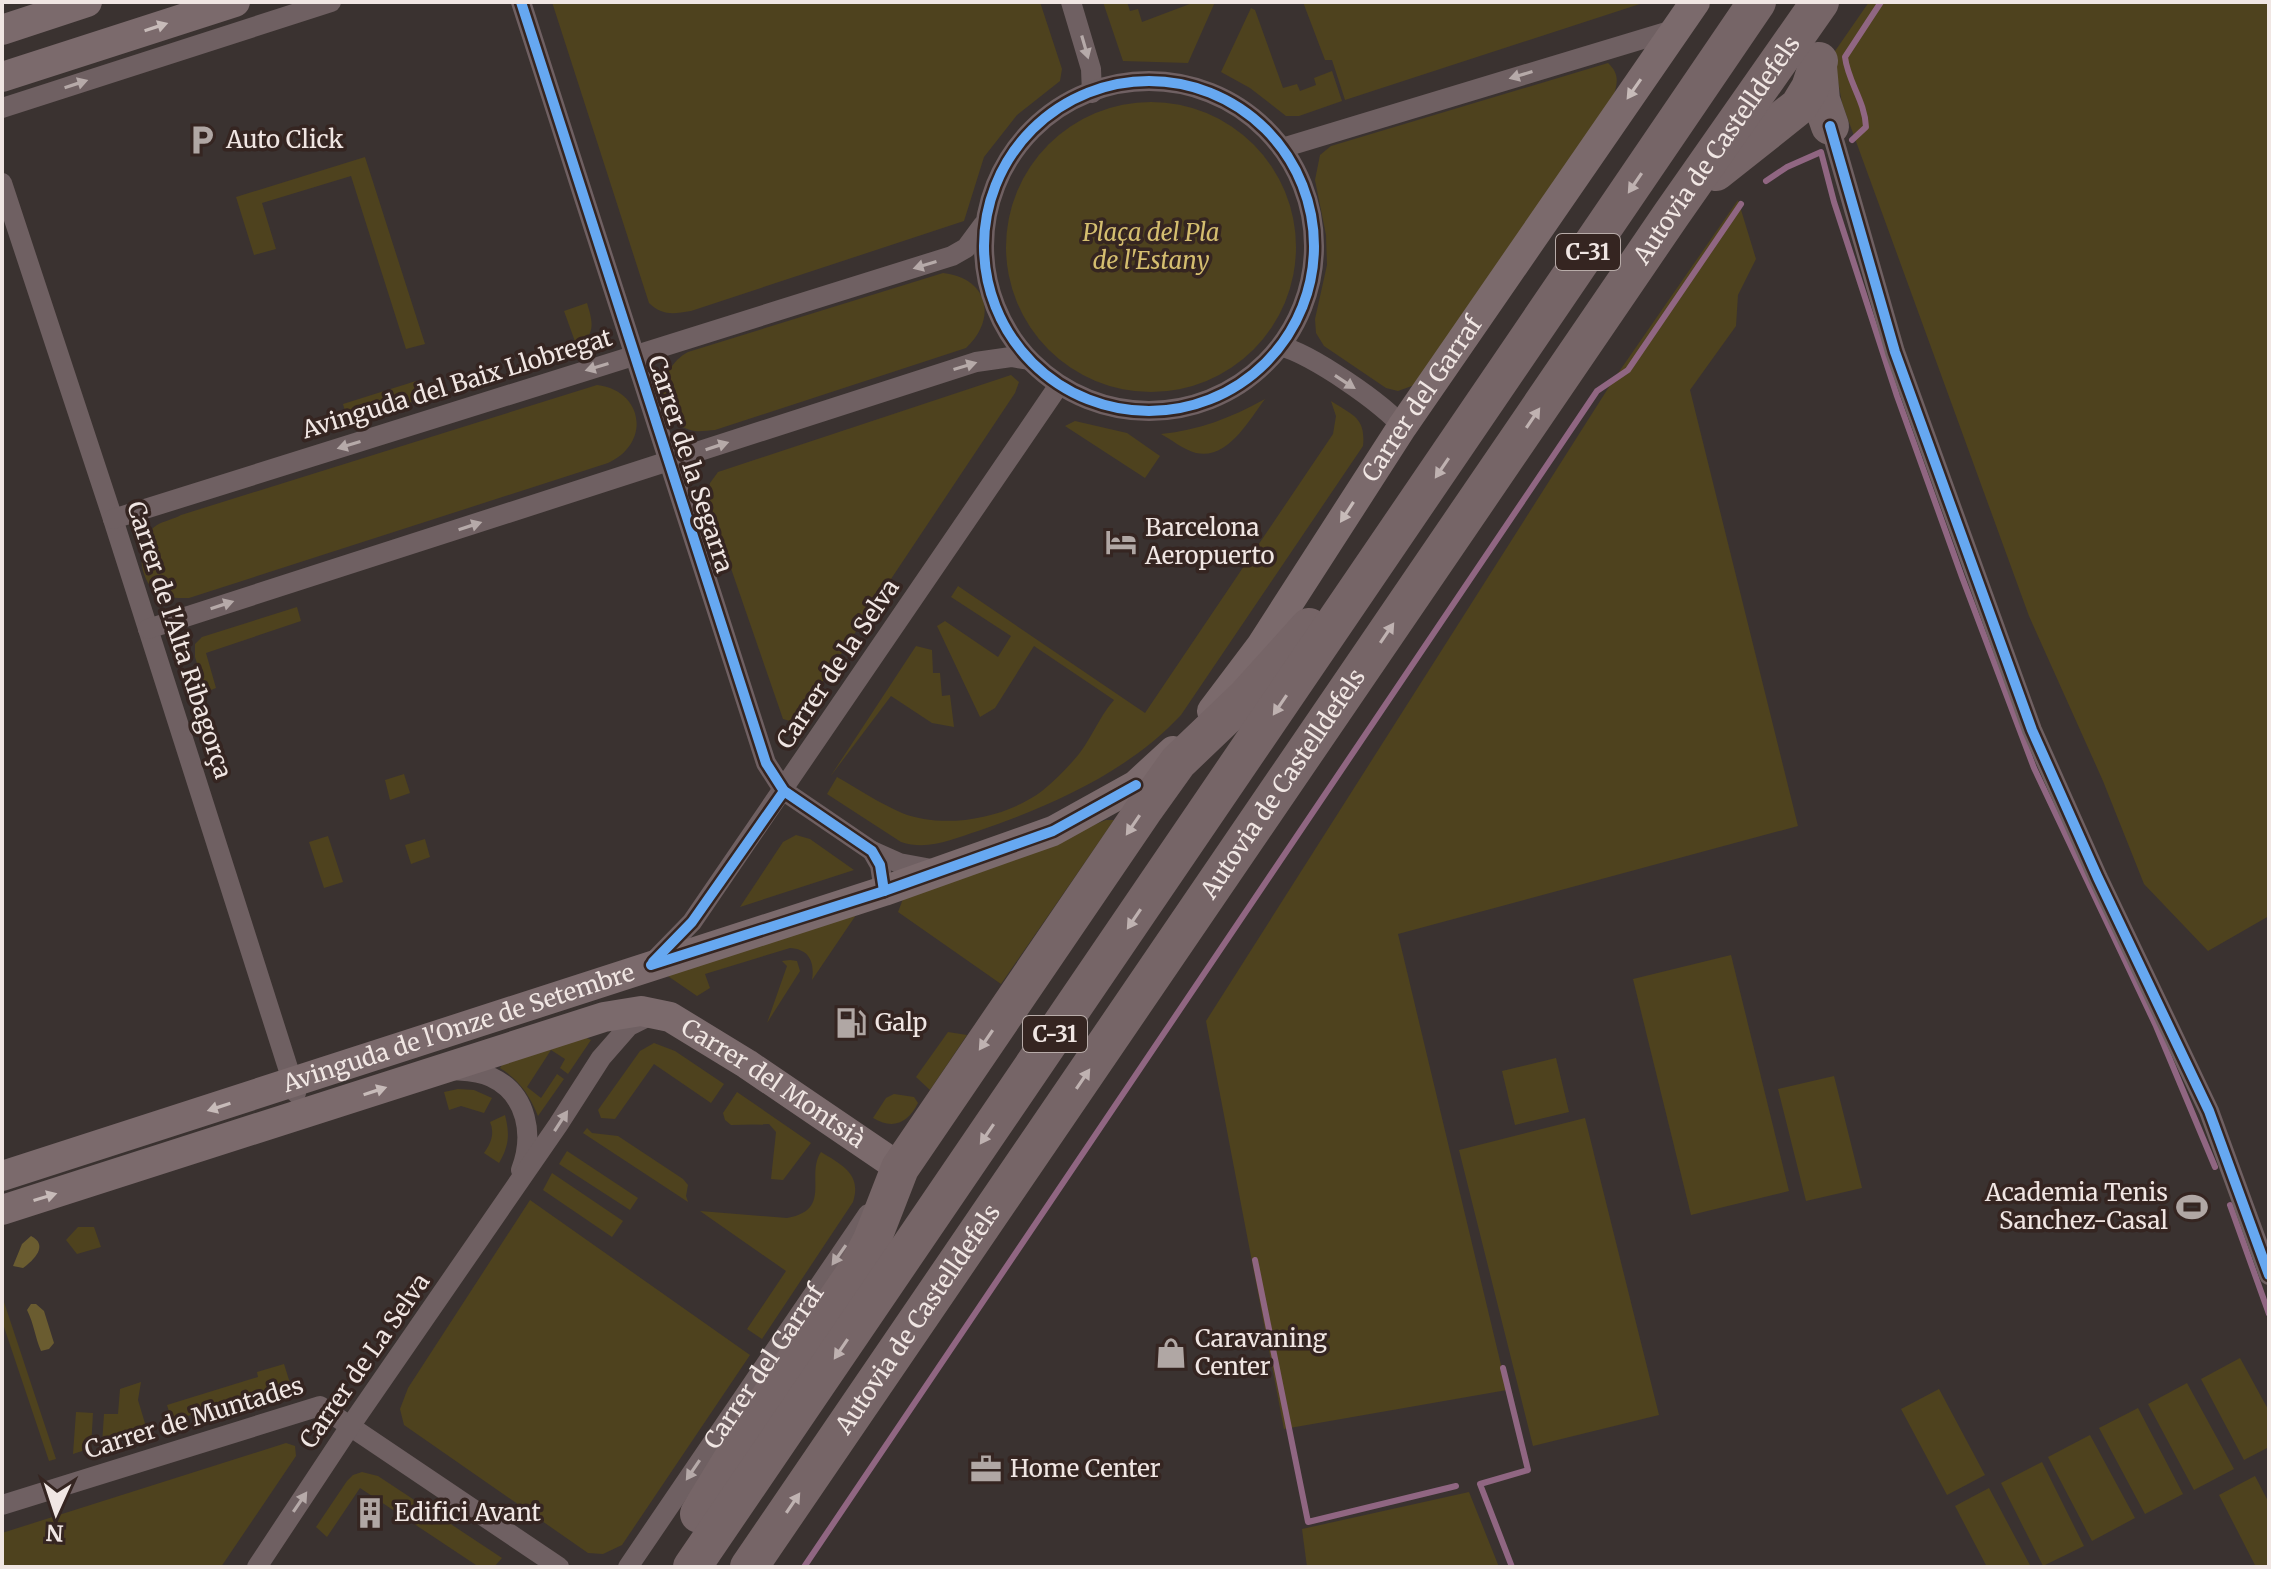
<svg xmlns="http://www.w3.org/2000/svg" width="2271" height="1569" font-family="Merriweather,serif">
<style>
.green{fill:#4e421e}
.forest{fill:#6a5c30}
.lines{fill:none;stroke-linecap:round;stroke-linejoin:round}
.stream{stroke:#906682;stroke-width:6}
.street{stroke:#6f6062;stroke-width:20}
.secondary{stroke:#7b6a6c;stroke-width:30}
.highway{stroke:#766567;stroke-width:38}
.cycleway-casing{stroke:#352521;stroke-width:15}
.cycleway{stroke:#66a8f1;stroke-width:10}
.oneway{fill:#c7bbb9}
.oneway2{fill:#b6aaa9}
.oneway3{fill:#bfb2b1}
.labels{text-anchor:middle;stroke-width:7;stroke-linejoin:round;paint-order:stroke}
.shield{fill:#352521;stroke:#b8aca9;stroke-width:2}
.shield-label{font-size:22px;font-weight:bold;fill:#f0e6e3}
.poi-label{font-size:24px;fill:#f0e6e3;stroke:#352521;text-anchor:start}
.street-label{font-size:24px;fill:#f0e6e3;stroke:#352521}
.park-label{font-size:24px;font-style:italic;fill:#d5be6f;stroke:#352521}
</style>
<rect width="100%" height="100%" fill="#3a3230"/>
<!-- green -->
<g class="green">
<path d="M 552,2 L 1040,2 L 1062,69 L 1060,81 L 1017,115 L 984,157 L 964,221 L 691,311 C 673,314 663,316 649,303 Z"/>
<polygon points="1103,2 1127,2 1130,11 1138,9 1142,22 1195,2 1215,2 1188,63 1123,61"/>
<polygon points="1303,2 1646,2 1345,100 1332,60 1325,60"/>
<polygon points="1869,2 2269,2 2269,916 2208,951 2144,884 2103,781 2029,616 1842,103 1833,54"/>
<polygon points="1251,8 1255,10 1283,88 1297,84 1300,91 1316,85 1314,78 1332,71 1342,101 1299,116 1286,116 1250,88 1221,72"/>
<path d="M 1608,63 C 1621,75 1617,85 1612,101 L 1420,383 L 1398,391 L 1386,388 L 1324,346 L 1316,333 L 1315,319 L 1327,265 L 1326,235 L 1315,180 L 1320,155 L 1331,146 Z"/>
<circle cx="1151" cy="247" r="145"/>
<polygon points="365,157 425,344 406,349 351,176 262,203 276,249 254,255 236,197"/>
<polygon points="1738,200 1756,259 1738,295 1736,326 1690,390 1798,826 1398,934 1507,1390 1284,1429 1206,1021 1614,379"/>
<path d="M 943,273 C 988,278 998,318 966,348 L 715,430 C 709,430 701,432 695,431 C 654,424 654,370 688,352 Z"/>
<path d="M 587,303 C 593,323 596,334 577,347 L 564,311 Z"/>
<polygon points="1011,375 1019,382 1015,393 799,717 790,721 783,719 707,499 710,483 718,472"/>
<polygon points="416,381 421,399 348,422 343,404"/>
<path d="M 597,385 C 643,390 652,443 608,463 L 189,598 C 176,598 163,599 153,589 C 137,573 137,538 157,525 C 164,521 174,519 181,515 Z"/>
<path d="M 1265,399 C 1249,420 1228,460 1196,453 C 1184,450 1172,440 1161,434 C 1199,430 1231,418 1265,399 Z"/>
<path d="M 1331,401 C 1352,415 1366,417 1363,446 L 1181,715 C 1128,772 1051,806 978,831 C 953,839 928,851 901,842 L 827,794 L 837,777 C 858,789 879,803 902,813 C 945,830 1006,818 1042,791 C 1053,782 1064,771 1073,761 C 1090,743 1098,718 1114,700 L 1034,646 L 995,708 L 980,717 L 937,626 L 945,621 L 998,657 L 1011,636 L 951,597 L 958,586 L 1145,713 L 1333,434 L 1336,416 Z"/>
<polygon points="1075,421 1127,433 1160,456 1145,478 1065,426"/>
<polygon points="297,607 301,621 206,653 216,688 206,692 195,657 195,644 202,637"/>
<polygon points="916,646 932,650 933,673 940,673 942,696 950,695 954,727 932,723 891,696 830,777"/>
<polygon points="404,774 410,793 390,800 385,780"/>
<polygon points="1106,820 1114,820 1001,984 898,912 906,891 1028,851"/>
<polygon points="796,835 810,839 854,870 740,907 783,842"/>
<polygon points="328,836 343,882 324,888 309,842"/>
<polygon points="425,839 430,857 411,864 405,845"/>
<path d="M 856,915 L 812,980 C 815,962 809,949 790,948 L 705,974 L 710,988 L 697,996 L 662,972 Z"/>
<polygon points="1731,955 1789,1191 1691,1215 1633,979"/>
<polygon points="790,960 797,961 800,971 767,1023 787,966 782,961"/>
<polygon points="948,1032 967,1035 930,1090 916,1077"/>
<path d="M 585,1037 L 591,1040 L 568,1074 L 560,1068 L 565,1059 L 551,1050 L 527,1087 L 541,1098 L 557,1074 L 564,1079 L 538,1116 C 529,1094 520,1081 500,1068 L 502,1065 Z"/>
<polygon points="654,1043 675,1051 724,1084 711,1103 654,1064 615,1119 601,1118 598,1110 640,1051"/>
<polygon points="1556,1058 1569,1112 1515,1125 1502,1071"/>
<polygon points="1834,1076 1862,1188 1806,1201 1778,1089"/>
<polygon points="458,1089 474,1090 492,1098 484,1113 461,1106 449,1110 444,1092"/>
<polygon points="737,1092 811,1143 783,1180 771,1179 776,1132 769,1124 731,1125 725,1120 723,1113"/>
<path d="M 894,1094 L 914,1097 L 918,1103 C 908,1123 893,1130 873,1118 L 886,1098 Z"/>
<path d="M 505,1115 C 510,1135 509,1146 499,1163 L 484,1153 C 491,1143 495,1134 490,1122 Z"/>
<polygon points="1585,1118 1659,1415 1533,1446 1459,1150"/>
<polygon points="587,1128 592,1133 618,1136 683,1179 688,1185 686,1196 688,1202 583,1133"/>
<polygon points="567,1151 638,1198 630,1210 559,1164"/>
<path d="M 821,1152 C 842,1165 862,1174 853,1202 L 762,1339 L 747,1329 L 786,1271 L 700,1211 L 787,1218 C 833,1210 805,1176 821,1152 Z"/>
<polygon points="552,1173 623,1221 612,1237 543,1190"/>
<polygon points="530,1200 750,1355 622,1545 603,1554 588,1553 404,1425 400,1409 408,1388"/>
<polygon points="78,1227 94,1227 101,1247 77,1254 66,1240"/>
<polygon points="2,1296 56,1459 49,1461 2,1321"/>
<polygon points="2240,1358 2269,1411 2269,1447 2244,1460 2201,1379"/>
<polygon points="284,1364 290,1383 172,1421 167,1405 258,1377 257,1372"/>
<polygon points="141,1382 138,1400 147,1430 102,1444 104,1414 118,1414 120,1389"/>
<polygon points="2187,1383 2234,1469 2194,1490 2148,1404"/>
<polygon points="1939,1389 1985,1475 1947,1495 1901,1409"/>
<polygon points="2138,1408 2183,1494 2145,1514 2099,1428"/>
<polygon points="76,1412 93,1413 91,1448 73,1454"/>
<polygon points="2090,1435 2135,1518 2092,1541 2048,1457"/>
<polygon points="286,1443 295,1446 296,1456 221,1567 2,1567 2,1533"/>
<polygon points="2042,1462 2084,1546 2043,1566 2001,1483"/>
<polygon points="362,1472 378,1476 502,1558 494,1567 479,1567 360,1488 327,1537 316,1527 347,1481 353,1475"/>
<polygon points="2255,1476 2269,1503 2269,1567 2256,1567 2219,1495"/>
<polygon points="1989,1488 2031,1567 1987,1567 1955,1506"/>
<polygon points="1469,1492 1499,1567 1307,1567 1302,1529"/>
</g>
<!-- forest -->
<g class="forest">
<path d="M 31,1236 C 49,1245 34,1260 23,1268 L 13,1266 L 22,1244 Z"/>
<path d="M 31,1304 L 36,1304 L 44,1311 L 54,1343 L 49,1349 L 41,1351 C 35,1337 34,1324 27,1310 Z"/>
</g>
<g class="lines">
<!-- stream -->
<g class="stream">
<path d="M 1852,140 L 1866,127 C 1865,101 1848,82 1845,57 L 1881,2"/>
<polyline points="1766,181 1787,167 1821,152 1834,202 1897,396 1962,577 2034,768 2156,1026 2215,1167"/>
<polyline points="2230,1205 2269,1314"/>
<polyline points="1255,1260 1308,1522 1456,1486"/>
<polyline points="1503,1368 1528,1470 1480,1484 1512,1567"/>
<polyline points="804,1567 1597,391 1628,370 1741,204"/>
</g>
<!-- street -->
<g class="street">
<polyline points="521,2 766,763 784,791 872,851 880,865 884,891"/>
<polyline points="1071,2 1091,69 1092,93"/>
<circle cx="1149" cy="246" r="165"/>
<polyline points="2,108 331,2"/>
<polyline points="1830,126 1895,352 2032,730 2098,878 2209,1111 2269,1275"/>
<polyline points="1282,148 1676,29"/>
<polyline points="2,183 113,519 296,1093"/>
<path d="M 1282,347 C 1308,352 1386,405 1402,427"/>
<polyline points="113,519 952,256 966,248 983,225"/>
<polyline points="148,629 976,362 1011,357 1029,360"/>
<polyline points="872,851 899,863 937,870"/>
<polyline points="652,963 692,922 1059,385"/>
<path d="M 453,1070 C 466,1071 480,1071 491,1077 C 528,1094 534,1136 521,1170"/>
<polyline points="2,1505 320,1406 559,1567"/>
<polyline points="257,1567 351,1425 558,1125 601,1058 629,1026 649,1016"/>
<path id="s1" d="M 628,1567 L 868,1214"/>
</g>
<!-- secondary -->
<g class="secondary">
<polyline points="2,30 87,2"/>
<polyline points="2,77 235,2"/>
<path id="s2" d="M 1212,711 L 1261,646 L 1402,427 L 1695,2"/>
<path id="s3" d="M 2,1176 L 884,891 L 1053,831 L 1136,785 L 1173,751"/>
<path id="s4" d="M 2,1210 L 604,1017 L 641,1011 L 670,1017 L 747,1064 L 900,1168"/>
</g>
<!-- highway -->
<g class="highway">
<polyline points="1818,67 1821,100 1830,126"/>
<polyline points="1716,172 1799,106 1810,88 1819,61"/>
<polyline points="699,1514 769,1399 855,1273 872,1240 900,1168 1143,811 1178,762 1246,697 1309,627"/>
<polyline points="692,1567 1757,2"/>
<path id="s5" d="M 749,1567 L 1671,215 L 1820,2"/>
</g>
<defs>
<g id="cycleway">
<polyline points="521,2 766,763 784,791 872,851 880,865 884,891"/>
<circle cx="1149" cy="246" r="165"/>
<polyline points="1830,126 1895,352 2032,730 2098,878 2209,1111 2269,1275"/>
<polyline points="653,962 692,922 784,791"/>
<polyline points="651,965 884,891 1053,831 1136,785"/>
</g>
</defs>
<!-- cycleway casing -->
<use href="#cycleway" class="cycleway-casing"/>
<!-- cycleway -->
<use href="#cycleway" class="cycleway"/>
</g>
<!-- one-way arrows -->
<defs><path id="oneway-solid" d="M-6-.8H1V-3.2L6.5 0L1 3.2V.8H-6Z" transform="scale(2)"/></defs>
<g class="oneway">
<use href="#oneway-solid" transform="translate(156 27) rotate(-18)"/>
<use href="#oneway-solid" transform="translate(1634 89) rotate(125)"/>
<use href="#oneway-solid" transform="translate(1347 512) rotate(123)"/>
<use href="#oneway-solid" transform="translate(375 1091) rotate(-18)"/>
<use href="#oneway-solid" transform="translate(219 1107) rotate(162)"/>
<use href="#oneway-solid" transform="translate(45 1197) rotate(-17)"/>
</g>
<g class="oneway2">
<use href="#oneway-solid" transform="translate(1085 47) rotate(74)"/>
<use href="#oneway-solid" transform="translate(1521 75) rotate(163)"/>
<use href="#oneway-solid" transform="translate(76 84) rotate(-18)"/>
<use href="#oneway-solid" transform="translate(925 265) rotate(163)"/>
<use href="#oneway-solid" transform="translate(965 366) rotate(-17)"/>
<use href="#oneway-solid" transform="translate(597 367) rotate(163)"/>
<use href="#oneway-solid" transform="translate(1345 382) rotate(33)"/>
<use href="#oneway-solid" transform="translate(349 445) rotate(163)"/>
<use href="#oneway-solid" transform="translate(717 446) rotate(-18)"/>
<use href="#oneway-solid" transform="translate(470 526) rotate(-18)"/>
<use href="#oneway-solid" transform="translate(222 605) rotate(-18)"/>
<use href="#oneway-solid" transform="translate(561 1121) rotate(-57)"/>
<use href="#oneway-solid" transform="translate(839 1255) rotate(125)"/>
<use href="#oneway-solid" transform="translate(693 1470) rotate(124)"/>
<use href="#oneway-solid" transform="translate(300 1502) rotate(-56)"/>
</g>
<g class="oneway3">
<use href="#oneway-solid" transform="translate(1635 183) rotate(124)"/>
<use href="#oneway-solid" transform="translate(1533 418) rotate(-56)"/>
<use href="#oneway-solid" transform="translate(1442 468) rotate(124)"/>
<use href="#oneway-solid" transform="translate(1387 633) rotate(-56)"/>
<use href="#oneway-solid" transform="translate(1280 705) rotate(124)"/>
<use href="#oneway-solid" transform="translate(1133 825) rotate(124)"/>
<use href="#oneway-solid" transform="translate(1134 919) rotate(124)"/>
<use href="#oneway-solid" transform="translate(986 1040) rotate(124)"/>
<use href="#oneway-solid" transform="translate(1083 1079) rotate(-56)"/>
<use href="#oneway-solid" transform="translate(987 1134) rotate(124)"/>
<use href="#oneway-solid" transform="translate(841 1349) rotate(124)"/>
<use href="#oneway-solid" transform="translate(793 1503) rotate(-56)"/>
</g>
<!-- icons -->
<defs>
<symbol id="parking-bare" viewBox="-9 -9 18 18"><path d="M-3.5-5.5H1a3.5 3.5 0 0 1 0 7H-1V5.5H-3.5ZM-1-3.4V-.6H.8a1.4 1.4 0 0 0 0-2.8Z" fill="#b0a7a4" stroke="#352521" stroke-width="2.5" paint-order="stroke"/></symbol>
<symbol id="hotel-bare" viewBox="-9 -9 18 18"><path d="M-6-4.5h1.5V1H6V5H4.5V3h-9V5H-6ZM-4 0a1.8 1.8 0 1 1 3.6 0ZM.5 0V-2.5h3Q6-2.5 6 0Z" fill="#b0a7a4" stroke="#352521" stroke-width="2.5" paint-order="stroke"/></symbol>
<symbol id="fuel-bare" viewBox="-9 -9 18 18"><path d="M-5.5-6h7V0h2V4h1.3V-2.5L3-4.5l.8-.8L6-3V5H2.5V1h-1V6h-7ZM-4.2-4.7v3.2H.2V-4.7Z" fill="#b0a7a4" stroke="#352521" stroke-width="2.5" paint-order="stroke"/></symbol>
<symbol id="stadium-bare" viewBox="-9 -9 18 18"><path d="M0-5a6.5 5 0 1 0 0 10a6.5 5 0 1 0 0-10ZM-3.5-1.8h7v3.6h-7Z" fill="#b0a7a4" stroke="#352521" stroke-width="2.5" paint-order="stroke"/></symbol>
<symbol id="shop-bare" viewBox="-9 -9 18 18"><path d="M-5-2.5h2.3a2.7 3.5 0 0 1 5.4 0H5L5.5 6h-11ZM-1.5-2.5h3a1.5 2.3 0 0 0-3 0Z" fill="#b0a7a4" stroke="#352521" stroke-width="2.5" paint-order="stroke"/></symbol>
<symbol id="office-bare" viewBox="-9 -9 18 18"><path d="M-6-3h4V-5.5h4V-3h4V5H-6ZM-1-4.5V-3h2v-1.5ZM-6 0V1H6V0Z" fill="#b0a7a4" stroke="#352521" stroke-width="2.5" paint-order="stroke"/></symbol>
<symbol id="building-bare" viewBox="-9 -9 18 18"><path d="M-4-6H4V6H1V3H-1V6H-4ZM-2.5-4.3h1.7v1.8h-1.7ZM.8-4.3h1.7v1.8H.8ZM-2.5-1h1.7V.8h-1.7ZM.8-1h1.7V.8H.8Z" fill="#b0a7a4" stroke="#352521" stroke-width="2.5" paint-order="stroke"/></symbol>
</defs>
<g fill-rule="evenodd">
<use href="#parking-bare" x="180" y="118" width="44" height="44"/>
<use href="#hotel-bare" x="1099" y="520" width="44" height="44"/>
<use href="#fuel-bare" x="829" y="1001" width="44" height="44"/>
<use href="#stadium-bare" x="2170" y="1185" width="44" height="44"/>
<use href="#shop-bare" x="1149" y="1331" width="44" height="44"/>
<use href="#office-bare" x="964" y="1447" width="44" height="44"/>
<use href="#building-bare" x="348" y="1491" width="44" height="44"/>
</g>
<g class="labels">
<!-- shield labels -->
<g class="shield">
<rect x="1556" y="234" width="64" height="36" rx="6"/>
<rect x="1023" y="1016" width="64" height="36" rx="6"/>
</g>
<g class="shield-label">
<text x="1588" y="260">C-31</text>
<text x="1055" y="1042">C-31</text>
</g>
<!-- poi labels -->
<g class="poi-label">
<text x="226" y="148">Auto Click</text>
<text x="1145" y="536">Barcelona<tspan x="1145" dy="28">Aeropuerto</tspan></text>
<text x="875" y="1031">Galp</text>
<text x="2168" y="1201" text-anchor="end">Academia Tenis<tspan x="2168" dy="28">Sanchez-Casal</tspan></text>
<text x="1195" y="1347">Caravaning<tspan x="1195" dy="28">Center</tspan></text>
<text x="1010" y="1477">Home Center</text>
<text x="394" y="1521">Edifici Avant</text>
</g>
<!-- street labels -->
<g class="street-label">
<text dy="8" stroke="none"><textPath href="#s5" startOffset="1716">Autovia de Castelldefels</textPath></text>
<text transform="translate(457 384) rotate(-17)" y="8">Avinguda del Baix Llobregat</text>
<text dy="8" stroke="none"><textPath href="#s2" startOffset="376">Carrer del Garraf</textPath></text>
<text transform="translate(690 464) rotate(72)" y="8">Carrer de la Segarra</text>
<text transform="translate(179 640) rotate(72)" y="8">Carrer de l'Alta Ribagorça</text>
<text transform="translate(838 664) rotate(-56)" y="8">Carrer de la Selva</text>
<text dy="8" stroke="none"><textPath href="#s5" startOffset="948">Autovia de Castelldefels</textPath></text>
<text dy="8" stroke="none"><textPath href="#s3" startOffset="480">Avinguda de l'Onze de Setembre</textPath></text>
<text dy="8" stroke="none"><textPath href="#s4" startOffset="822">Carrer del Montsià</textPath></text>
<text dy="8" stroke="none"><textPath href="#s5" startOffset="300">Autovia de Castelldefels</textPath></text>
<text transform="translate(365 1361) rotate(-55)" y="8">Carrer de La Selva</text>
<text dy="8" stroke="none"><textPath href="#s1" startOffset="242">Carrer del Garraf</textPath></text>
<text transform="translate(194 1418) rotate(-17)" y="8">Carrer de Muntades</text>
</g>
<!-- park labels -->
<g class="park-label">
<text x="1151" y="241">Plaça del Pla<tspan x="1151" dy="28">de l'Estany</tspan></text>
</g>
</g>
<!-- border -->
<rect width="2271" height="1569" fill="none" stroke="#f0e6e3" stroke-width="8"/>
<!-- north arrow -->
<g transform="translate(56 1513) rotate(183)" stroke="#352521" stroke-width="6" paint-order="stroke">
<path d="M0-6L14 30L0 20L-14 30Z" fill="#f0e6e3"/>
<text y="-12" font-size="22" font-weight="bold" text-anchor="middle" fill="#f0e6e3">N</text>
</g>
</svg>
